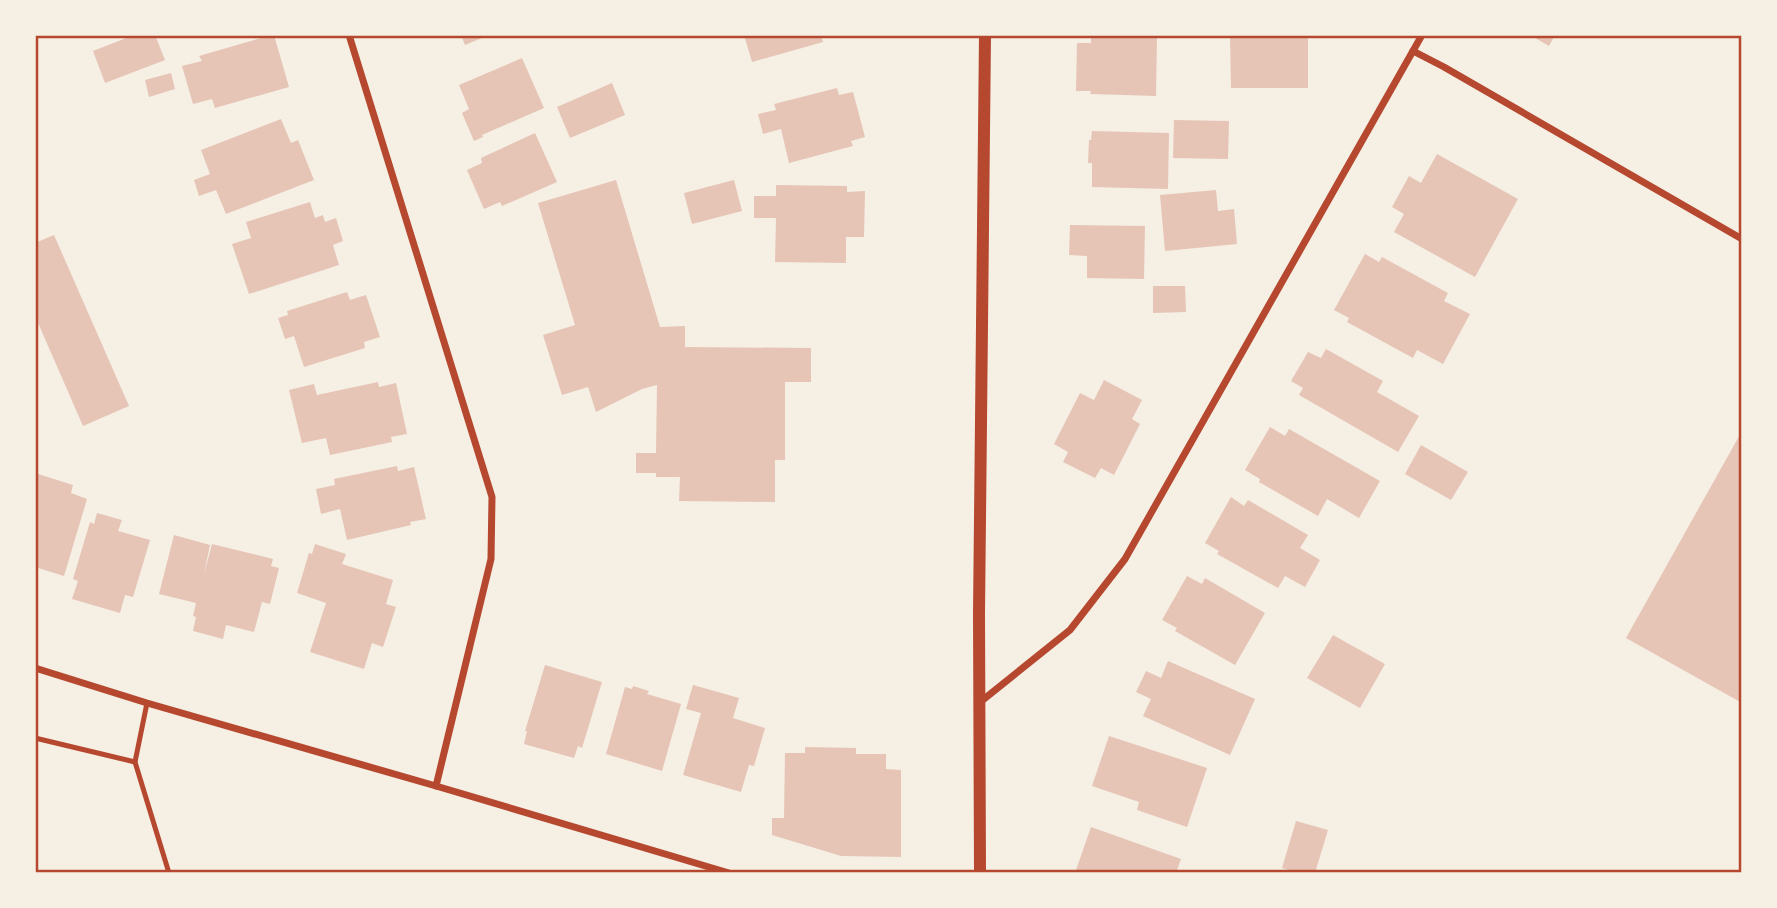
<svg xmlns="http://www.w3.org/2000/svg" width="1777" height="908" font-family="Signika,sans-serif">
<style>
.building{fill:#e6c5b7}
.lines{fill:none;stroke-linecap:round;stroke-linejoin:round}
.service{stroke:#b5482f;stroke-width:5}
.minor{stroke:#b5482f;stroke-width:7}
.tertiary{stroke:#b5482f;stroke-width:12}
.neatline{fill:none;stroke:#b5482f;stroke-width:2.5}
</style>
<rect width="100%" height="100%" fill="#f6efe4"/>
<!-- building -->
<g class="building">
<polygon points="134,35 155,35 165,60 105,83 93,51"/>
<polygon points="271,35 274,35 289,87 215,108 212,99 193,104 182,66 202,61 199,56"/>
<polygon points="461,35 489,35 465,45"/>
<polygon points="744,35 821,35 823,42 752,62"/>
<polygon points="1230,35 1308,35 1308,88 1231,88"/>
<polygon points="1530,35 1555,35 1549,46"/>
<polygon points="1091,36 1157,38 1156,96 1090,94 1091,91 1076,91 1077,43 1091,43"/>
<polygon points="522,58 544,108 482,135 483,137 474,141 462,113 469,109 459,85"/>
<polygon points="171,73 175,89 149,97 145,80"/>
<polygon points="612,83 625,115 570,138 557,107"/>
<polygon points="837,88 839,95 853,92 865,137 851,141 853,146 789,163 781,129 763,134 758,114 776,110 774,104"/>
<polygon points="281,119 291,143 298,140 314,180 226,214 216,190 199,196 194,180 210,174 201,150"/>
<polygon points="1174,120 1229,121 1228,159 1173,158"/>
<polygon points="1092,131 1169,133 1168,189 1092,187 1092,163 1088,163 1089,140 1091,140"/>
<polygon points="535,133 557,182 502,206 500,202 484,209 467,170 482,163 481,158"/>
<polygon points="1437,154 1518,199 1475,277 1394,232 1404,214 1392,207 1409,176 1421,183"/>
<polygon points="616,180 660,327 685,326 685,347 811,348 811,382 785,382 785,460 775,460 775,502 679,501 680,477 656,477 656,473 636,473 636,453 656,453 657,385 642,389 596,412 588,387 562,395 543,335 575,325 538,203"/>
<polygon points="734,180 742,211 692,224 684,193"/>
<polygon points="776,185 847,186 847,192 865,191 864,237 846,237 846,263 775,262 776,218 754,218 754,196 776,196"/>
<polygon points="1216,190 1218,211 1234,209 1237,244 1165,251 1160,195"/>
<polygon points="310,202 315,218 323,215 325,222 336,218 343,241 333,245 339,265 249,294 232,244 251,238 246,222"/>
<polygon points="1070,225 1145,226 1144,279 1087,278 1087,256 1069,255"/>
<polygon points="54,235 129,406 83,426 35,316 35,243"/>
<polygon points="1365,254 1379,262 1382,257 1448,293 1444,301 1470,314 1443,364 1417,350 1413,358 1347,322 1349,318 1334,310"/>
<polygon points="1153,286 1185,286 1186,312 1153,313"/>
<polygon points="347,292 350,300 366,295 380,337 364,342 365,348 304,367 294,336 285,339 278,318 288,315 287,311"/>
<polygon points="1326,349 1383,381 1377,392 1419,416 1398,452 1299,395 1303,388 1291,381 1308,352 1321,358"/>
<polygon points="1104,380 1142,400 1132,419 1140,424 1114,475 1101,468 1095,478 1063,462 1068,452 1054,444 1080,393 1094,400"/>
<polygon points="378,382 379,387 396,383 407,434 391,437 392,442 330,455 326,438 302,443 289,390 314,384 317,395"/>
<polygon points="1270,427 1285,436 1289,429 1380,481 1359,518 1327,499 1318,516 1259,482 1260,479 1245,470"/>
<polygon points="1742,431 1742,703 1626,638"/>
<polygon points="1421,445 1468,472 1451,500 1405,474"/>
<polygon points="397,466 398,471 414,467 426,519 410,522 411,525 347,540 340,509 321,514 316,489 335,485 334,479"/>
<polygon points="35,473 73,485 71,493 87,499 64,576 35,567"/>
<polygon points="1231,497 1244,506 1248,500 1308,535 1300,548 1320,560 1305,587 1285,576 1278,588 1217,554 1219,551 1205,543"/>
<polygon points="97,513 122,520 118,531 150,540 133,597 125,595 120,613 72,599 78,581 73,579 90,522 94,524"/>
<polygon points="174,535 210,545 204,574 212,544 273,559 271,566 279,568 270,604 262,602 254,632 226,625 223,639 193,631 196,617 193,616 196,603 159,594"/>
<polygon points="315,544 346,554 342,564 393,580 386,604 396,607 383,647 372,643 364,669 310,652 326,603 297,593 309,553 312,554"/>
<polygon points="1187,576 1202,584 1205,578 1265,613 1235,665 1175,631 1177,628 1162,620"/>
<polygon points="1333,635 1385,664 1360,708 1307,678"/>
<polygon points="1168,661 1255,699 1230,755 1143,716 1151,699 1136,692 1146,671 1161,678"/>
<polygon points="545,665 602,682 582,748 578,746 574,758 524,744 527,731 525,731"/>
<polygon points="693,685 739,698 733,718 765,728 754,766 749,765 741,792 683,775 701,713 686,709"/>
<polygon points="633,686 649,691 647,694 681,704 662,771 606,754 625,687 632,689"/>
<polygon points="1109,736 1207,768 1187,827 1137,810 1139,802 1092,786"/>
<polygon points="805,747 856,748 856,754 886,754 886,769 901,770 901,857 841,856 772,835 772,818 784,818 785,753 805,753"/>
<polygon points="1296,821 1328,830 1315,873 1299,873 1282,868"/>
<polygon points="1091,827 1181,859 1176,873 1075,873"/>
</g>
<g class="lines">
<!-- service -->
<g class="service">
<polyline points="147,703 135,762 169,873"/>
<polyline points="35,738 135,762"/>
</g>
<!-- minor -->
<g class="minor">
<polyline points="349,35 492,497 491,559 436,786"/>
<polyline points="1413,51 1444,67 1742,239"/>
<polyline points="35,668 147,703 436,786 729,873"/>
<polyline points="979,703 1070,630 1125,559 1422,35"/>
</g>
<!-- tertiary -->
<polyline class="tertiary" points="980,873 979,614 985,35"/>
</g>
<!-- border -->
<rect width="1777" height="908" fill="none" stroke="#f6efe4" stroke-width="74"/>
<rect x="37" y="37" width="1703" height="834" class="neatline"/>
</svg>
